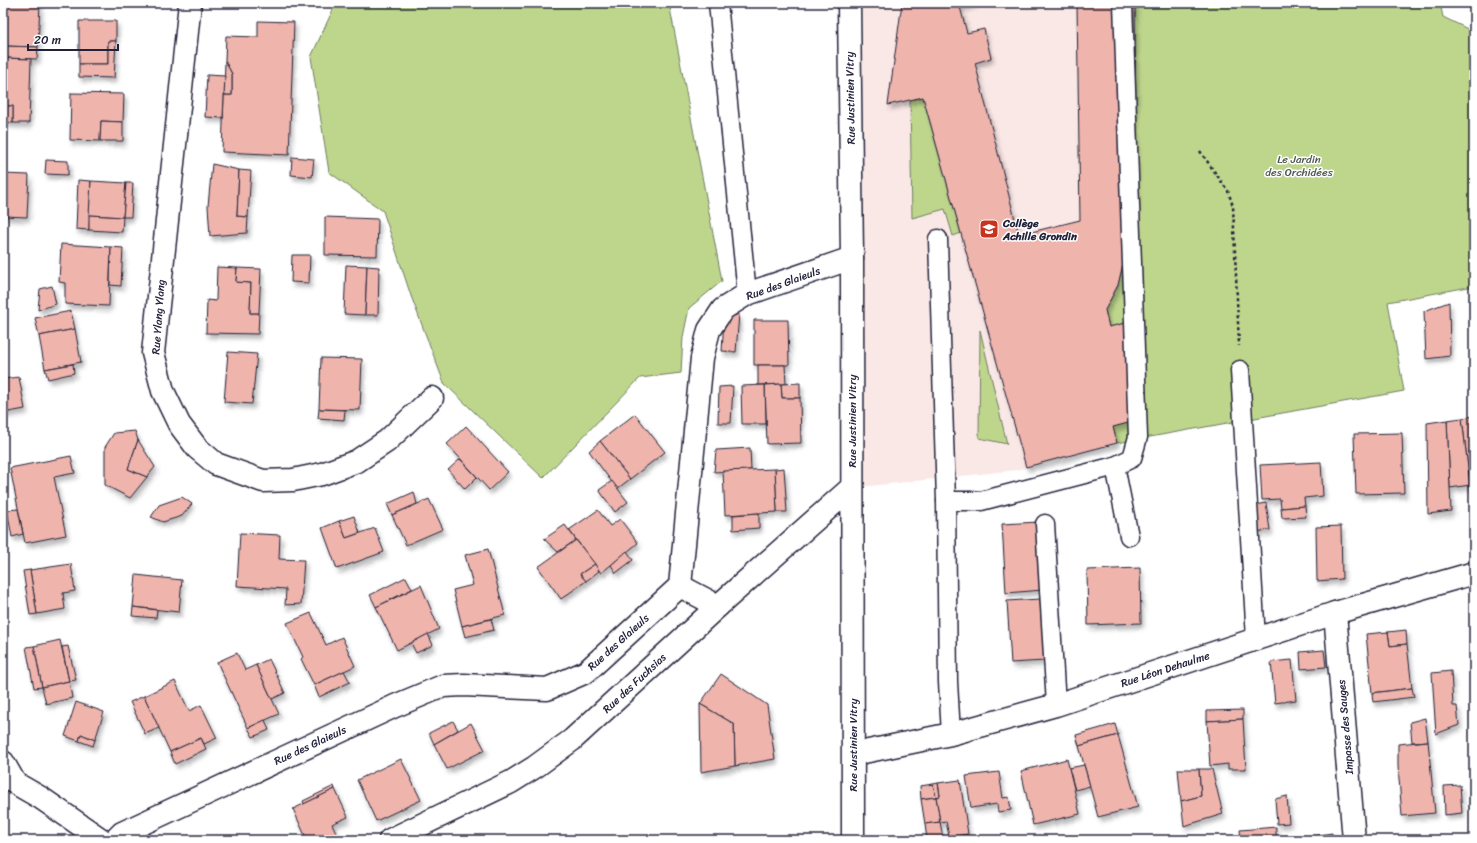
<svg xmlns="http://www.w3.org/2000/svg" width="1477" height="843" font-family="Sriracha,sans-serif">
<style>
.built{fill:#fae8e6}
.green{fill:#bed68c;stroke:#707c64}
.building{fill:#efb4ab;stroke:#22223b;filter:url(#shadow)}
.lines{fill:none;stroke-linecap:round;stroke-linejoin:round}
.service-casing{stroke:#22223b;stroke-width:21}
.minor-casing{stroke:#22223b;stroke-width:25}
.path{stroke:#22223b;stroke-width:2.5;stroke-dasharray:3 3;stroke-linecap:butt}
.service{stroke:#fff;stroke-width:18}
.minor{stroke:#fff;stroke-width:22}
.labels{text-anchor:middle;stroke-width:3;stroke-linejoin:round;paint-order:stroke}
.street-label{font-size:11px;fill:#22223b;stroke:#fff}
.park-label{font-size:11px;fill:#515853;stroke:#fff}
.poi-label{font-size:11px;font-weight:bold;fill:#22223b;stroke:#fff;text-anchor:start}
</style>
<defs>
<filter id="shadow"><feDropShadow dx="2.5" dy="4.5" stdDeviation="2" flood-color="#0004"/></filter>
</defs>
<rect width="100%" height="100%" fill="#fff"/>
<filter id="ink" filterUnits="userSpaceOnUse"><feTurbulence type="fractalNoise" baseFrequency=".025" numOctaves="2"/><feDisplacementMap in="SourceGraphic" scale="8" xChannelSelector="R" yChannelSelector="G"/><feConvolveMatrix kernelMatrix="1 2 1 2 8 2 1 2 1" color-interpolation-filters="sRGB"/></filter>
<g filter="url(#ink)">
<!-- built -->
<polygon class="built" points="849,3 1135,3 1136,208 1118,285 1105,310 1129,322 1128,423 1113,428 1117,443 1017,470 851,488"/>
<!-- green -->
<g class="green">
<polygon points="336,3 669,3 722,281 689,308 683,337 681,373 640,378 543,478 444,383 411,296 383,211 329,172 311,57"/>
<polygon points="1135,3 1440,3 1443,17 1474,32 1474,286 1388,302 1404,391 1117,443 1113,427 1128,423 1129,322 1109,327 1105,310 1118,285 1136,207"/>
<polygon points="923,97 961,233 953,236 945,209 912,218 910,100"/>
<polygon points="980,330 1007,444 979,438"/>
</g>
<!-- building -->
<g class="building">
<polygon points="3,3 40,3 38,47 3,46"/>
<polygon points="902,3 975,3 960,7 967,33 984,29 991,58 975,63 1019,235 1080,220 1077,3 1135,3 1136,208 1118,285 1105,310 1109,327 1129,322 1128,423 1113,427 1117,443 1026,467 923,97 888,105"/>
<polygon points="79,21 116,21 116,41 108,41 108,64 79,64"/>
<polygon points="258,21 294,22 289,155 222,152 224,95 232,95 232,74 225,61 226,36 258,37"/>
<polygon points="108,41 116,41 114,78 79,77 79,64 108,64"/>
<polygon points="3,46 38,47 37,59 3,58"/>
<polygon points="3,58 31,59 29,123 13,123 13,106 3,106"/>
<polygon points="225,61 232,74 232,95 224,95"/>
<polygon points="207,75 225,76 223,118 205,117"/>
<polygon points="71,93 124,94 123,122 101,121 100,141 70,140"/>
<polygon points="3,106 13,106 13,123 3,122"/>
<polygon points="101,121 123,122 123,141 100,141"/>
<polygon points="292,157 314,159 312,177 291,175"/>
<polygon points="46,160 68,161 68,175 45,174"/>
<polygon points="212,164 239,170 237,216 248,217 247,233 210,236 208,206"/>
<polygon points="239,170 251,171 248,217 237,216"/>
<polygon points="3,174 29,175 27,217 3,216"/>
<polygon points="78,180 91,181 89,230 76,229"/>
<polygon points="91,181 126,183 123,217 89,215"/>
<polygon points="126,183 133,183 131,217 123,217"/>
<polygon points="89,215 123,217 122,232 89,230"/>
<polygon points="325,217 378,219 377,256 325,255"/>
<polygon points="61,244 111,247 109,306 65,304 65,283 59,282"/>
<polygon points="111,247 123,248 121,286 110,285"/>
<polygon points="292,255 310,255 309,283 291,282"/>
<polygon points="346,265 367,266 365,315 344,314"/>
<polygon points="367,266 379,267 378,315 365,315"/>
<polygon points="217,267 237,268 236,282 251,283 250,313 259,313 258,334 206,333 207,300 216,301"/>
<polygon points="237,268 261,269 259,313 250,313 251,283 236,282"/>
<polygon points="52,286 56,304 38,310 40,289"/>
<polygon points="1449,302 1450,356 1426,359 1424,311"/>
<polygon points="71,311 75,329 39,336 35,318"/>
<polygon points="739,314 736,352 722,351 724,319"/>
<polygon points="754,320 788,320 789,365 754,365"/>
<polygon points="75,329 81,362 45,369 39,336"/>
<polygon points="228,352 257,354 252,404 224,402"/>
<polygon points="321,358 362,359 360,410 319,409"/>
<polygon points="73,364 74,373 48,379 45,369"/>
<polygon points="758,365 785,365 786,384 758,385"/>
<polygon points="19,377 25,409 3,413 3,379"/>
<polygon points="800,383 800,398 782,398 781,384"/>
<polygon points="781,384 782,398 800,398 801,443 767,444 765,385"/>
<polygon points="765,385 766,424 742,424 741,386"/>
<polygon points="733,386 731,423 718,423 719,387"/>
<polygon points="319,409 345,410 344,420 318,418"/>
<polygon points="635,414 665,452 630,479 600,441"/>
<polygon points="1474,416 1474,484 1470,485 1462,418"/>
<polygon points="1462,418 1470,485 1450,488 1447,420"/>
<polygon points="1447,420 1451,511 1428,514 1427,423"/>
<polygon points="466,426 508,472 489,490 447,444"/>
<polygon points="135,431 138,440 128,469 147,477 130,498 105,485 105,447 114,433"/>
<polygon points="1402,433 1404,493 1356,494 1354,434"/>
<polygon points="138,440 155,467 147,477 128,469"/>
<polygon points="600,441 630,479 617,489 589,451"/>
<polygon points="750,448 751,470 714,472 716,450"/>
<polygon points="71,456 75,473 54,477 66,535 25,543 10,468"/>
<polygon points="460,459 477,477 465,489 448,470"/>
<polygon points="1321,462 1323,496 1304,498 1305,506 1281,508 1280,499 1262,500 1260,465"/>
<polygon points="784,468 787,512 777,512 775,469"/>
<polygon points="775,469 777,512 725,515 723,471"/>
<polygon points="612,481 628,502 615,512 599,490"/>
<polygon points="414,492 417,504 392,515 387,504"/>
<polygon points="182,497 192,504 182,516 163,522 151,517 159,505"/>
<polygon points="429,499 443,529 406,545 392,515"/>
<polygon points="1266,503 1270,530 1255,532 1254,505"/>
<polygon points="1305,506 1306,517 1282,518 1281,508"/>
<polygon points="18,509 23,534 12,537 7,510"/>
<polygon points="598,510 610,526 620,519 638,543 601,573 569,530"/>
<polygon points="759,513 759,528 733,530 733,515"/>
<polygon points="354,516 360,533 346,538 339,521"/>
<polygon points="339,521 346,538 375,528 384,552 337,569 322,528"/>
<polygon points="1039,522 1043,590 1006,593 1002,524"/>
<polygon points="565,525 576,540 558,552 544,539"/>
<polygon points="1341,526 1342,579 1317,581 1316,527"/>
<polygon points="240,533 280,535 279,559 304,560 301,604 285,605 286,589 237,586"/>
<polygon points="576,540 595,564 580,574 586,581 561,599 538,567"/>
<polygon points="488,549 505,615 462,626 453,590 473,585 465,555"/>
<polygon points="627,551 633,560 616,573 611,565"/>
<polygon points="71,564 75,591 63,593 65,609 37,614 30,570"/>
<polygon points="595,564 599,571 586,581 580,574"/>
<polygon points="1140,568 1141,623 1088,625 1087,570"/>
<polygon points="30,570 37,614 30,615 23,571"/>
<polygon points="136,575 182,580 179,612 133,607"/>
<polygon points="406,577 412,589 376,607 370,595"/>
<polygon points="421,585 439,629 397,650 376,607"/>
<polygon points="1040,599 1044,661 1011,663 1007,601"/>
<polygon points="133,607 157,610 156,618 132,616"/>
<polygon points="311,613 326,645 342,637 355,666 314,685 301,659 303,657 287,623"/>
<polygon points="491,619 494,630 465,637 462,626"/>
<polygon points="1406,630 1407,644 1390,646 1388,632"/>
<polygon points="1388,632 1390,646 1407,644 1412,688 1372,693 1366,634"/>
<polygon points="428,634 433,645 416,653 411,643"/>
<polygon points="60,640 69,681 42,687 34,646"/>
<polygon points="34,646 42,687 34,688 26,647"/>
<polygon points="68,646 76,680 69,681 62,647"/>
<polygon points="1324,650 1326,667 1301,669 1300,652"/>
<polygon points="237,653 245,670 256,665 279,714 248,728 217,662"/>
<polygon points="269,659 285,693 272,699 256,665"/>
<polygon points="1292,660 1296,700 1275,703 1271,662"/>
<polygon points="344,671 350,682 319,697 314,685"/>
<polygon points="1451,671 1453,706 1457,706 1459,725 1436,734 1432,673"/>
<polygon points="721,674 767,705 775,759 735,766 734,724 700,704"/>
<polygon points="69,681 72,698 46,704 42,687"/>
<polygon points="175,681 189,711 201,705 217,738 204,744 201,738 170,752 144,696"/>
<polygon points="1412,688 1414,697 1373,702 1372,693"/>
<polygon points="144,696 159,728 145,734 130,702"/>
<polygon points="76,702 104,712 95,740 81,734 79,741 65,736"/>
<polygon points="700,704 734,724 735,766 701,772"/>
<polygon points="1243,710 1243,719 1207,721 1207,711"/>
<polygon points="1425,718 1428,741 1412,742 1410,722"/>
<polygon points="1243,719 1246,769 1228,769 1228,764 1210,766 1207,721"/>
<polygon points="265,720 269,730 253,737 248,728"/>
<polygon points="453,721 458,730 434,744 429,733"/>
<polygon points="471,723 485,750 447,769 434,744"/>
<polygon points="1115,724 1118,735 1079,746 1076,735"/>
<polygon points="81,734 95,740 93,746 79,741"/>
<polygon points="1118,735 1138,807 1098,817 1079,746"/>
<polygon points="201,738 206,749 175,764 170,752"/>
<polygon points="1428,741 1435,813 1402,816 1398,766 1398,744"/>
<polygon points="401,759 421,800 376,821 357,780"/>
<polygon points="1067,759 1080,814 1033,825 1021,771"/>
<polygon points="1084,765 1090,786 1075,790 1069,768"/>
<polygon points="1178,769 1199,769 1201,796 1181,801"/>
<polygon points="1199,769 1212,769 1223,814 1184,826 1181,801 1201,796"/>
<polygon points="999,772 1003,798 1009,797 1011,810 998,812 997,804 971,808 966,776"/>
<polygon points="960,780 968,834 949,837 946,821 940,822 936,797 940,796 938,783"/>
<polygon points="938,783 940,796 936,797 933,784"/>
<polygon points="933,784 936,797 921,799 920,786"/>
<polygon points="1460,785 1462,813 1445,815 1444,786"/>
<polygon points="334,786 335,789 304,804 303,801"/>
<polygon points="335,789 348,817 332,824 340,840 307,840 293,809"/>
<polygon points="1287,796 1289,823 1277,824 1275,799"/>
<polygon points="936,797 940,822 925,824 921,799"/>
<polygon points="940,822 943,838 927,840 925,824"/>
<polygon points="1276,827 1276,837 1241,840 1240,830"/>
<polygon points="1332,833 1332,840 1314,840 1314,836"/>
<polygon points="1314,836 1314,840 1278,840"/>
<polygon points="1276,837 1277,840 1243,840"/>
</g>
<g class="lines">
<defs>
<g id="service">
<polyline points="718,3 747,294"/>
<polyline points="938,239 946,501 948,682 951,734"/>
<polyline points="1240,370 1256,639"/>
<polyline points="1115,466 1129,536"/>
<polyline points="946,501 981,501 1115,466 1132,458 1138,437 1123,3"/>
<polyline points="1045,524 1056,705"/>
</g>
<g id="minor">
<polyline points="190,3 153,353 163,391 179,424 197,448 216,464 263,481 293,480 322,474 357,461 387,441 432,398"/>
<polyline points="849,3 852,258 853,840"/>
<polyline points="680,586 718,606"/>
<polyline points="1335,613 1354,840"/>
<polyline points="854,754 951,734 1056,705 1335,613 1474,573"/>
<polyline points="3,762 15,783 41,798 102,840"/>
<polyline points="115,840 122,833 395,706 443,686 464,685 547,689 586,672 680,586 702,358 709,330 723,309 747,294 852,258"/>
<polyline points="390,840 511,782 535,767 572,740 718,606 851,488"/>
</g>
</defs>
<!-- service casing -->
<use href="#service" class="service-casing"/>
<!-- minor casing -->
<use href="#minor" class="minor-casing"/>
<!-- path -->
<polyline class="path" points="1200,151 1228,191 1233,206 1239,346"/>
<!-- service -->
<use href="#service" class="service"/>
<!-- minor -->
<use href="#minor" class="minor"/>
</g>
</g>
<!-- icons -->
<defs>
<symbol id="school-square" viewBox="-11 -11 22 22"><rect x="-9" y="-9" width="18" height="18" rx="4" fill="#c8321e" stroke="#fff"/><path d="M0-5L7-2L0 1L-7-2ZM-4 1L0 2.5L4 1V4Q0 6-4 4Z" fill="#fff"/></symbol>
</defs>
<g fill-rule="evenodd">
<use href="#school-square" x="978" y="218" width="22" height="22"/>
</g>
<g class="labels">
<!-- street labels -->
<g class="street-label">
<text transform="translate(850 98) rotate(-91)" y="4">Rue Justinien Vitry</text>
<text transform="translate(783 283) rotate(-20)" y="4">Rue des Glaieuls</text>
<text transform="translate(158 317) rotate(-86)" y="4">Rue Ylang Ylang</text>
<text transform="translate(852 421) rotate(-90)" y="4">Rue Justinien Vitry</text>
<text transform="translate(618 642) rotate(-42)" y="4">Rue des Glaieuls</text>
<text transform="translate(1165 669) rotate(-18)" y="4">Rue Léon Dehaulme</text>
<text transform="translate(634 683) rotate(-43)" y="4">Rue des Fuchsias</text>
<text transform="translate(1345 727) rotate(-95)" y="4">Impasse des Sauges</text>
<text transform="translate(310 745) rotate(-25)" y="4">Rue des Glaieuls</text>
<text transform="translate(853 745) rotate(-90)" y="4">Rue Justinien Vitry</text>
</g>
<!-- park labels -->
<g class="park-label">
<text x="1299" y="163">Le Jardin<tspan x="1299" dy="13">des Orchidées</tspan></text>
</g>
<!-- poi labels -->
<g class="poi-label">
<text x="1003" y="227">Collège<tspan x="1003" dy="13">Achille Grondin</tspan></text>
</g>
</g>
<!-- margin -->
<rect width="1477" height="843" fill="none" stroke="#fff" stroke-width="16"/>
<rect x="8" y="8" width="1461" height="827" fill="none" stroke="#22223b" stroke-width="1.5" filter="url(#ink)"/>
<!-- scale -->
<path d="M28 44v6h90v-6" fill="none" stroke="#22223b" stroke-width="2"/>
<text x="34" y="44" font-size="12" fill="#22223b" stroke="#ffffff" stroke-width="3" paint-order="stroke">20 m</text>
</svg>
